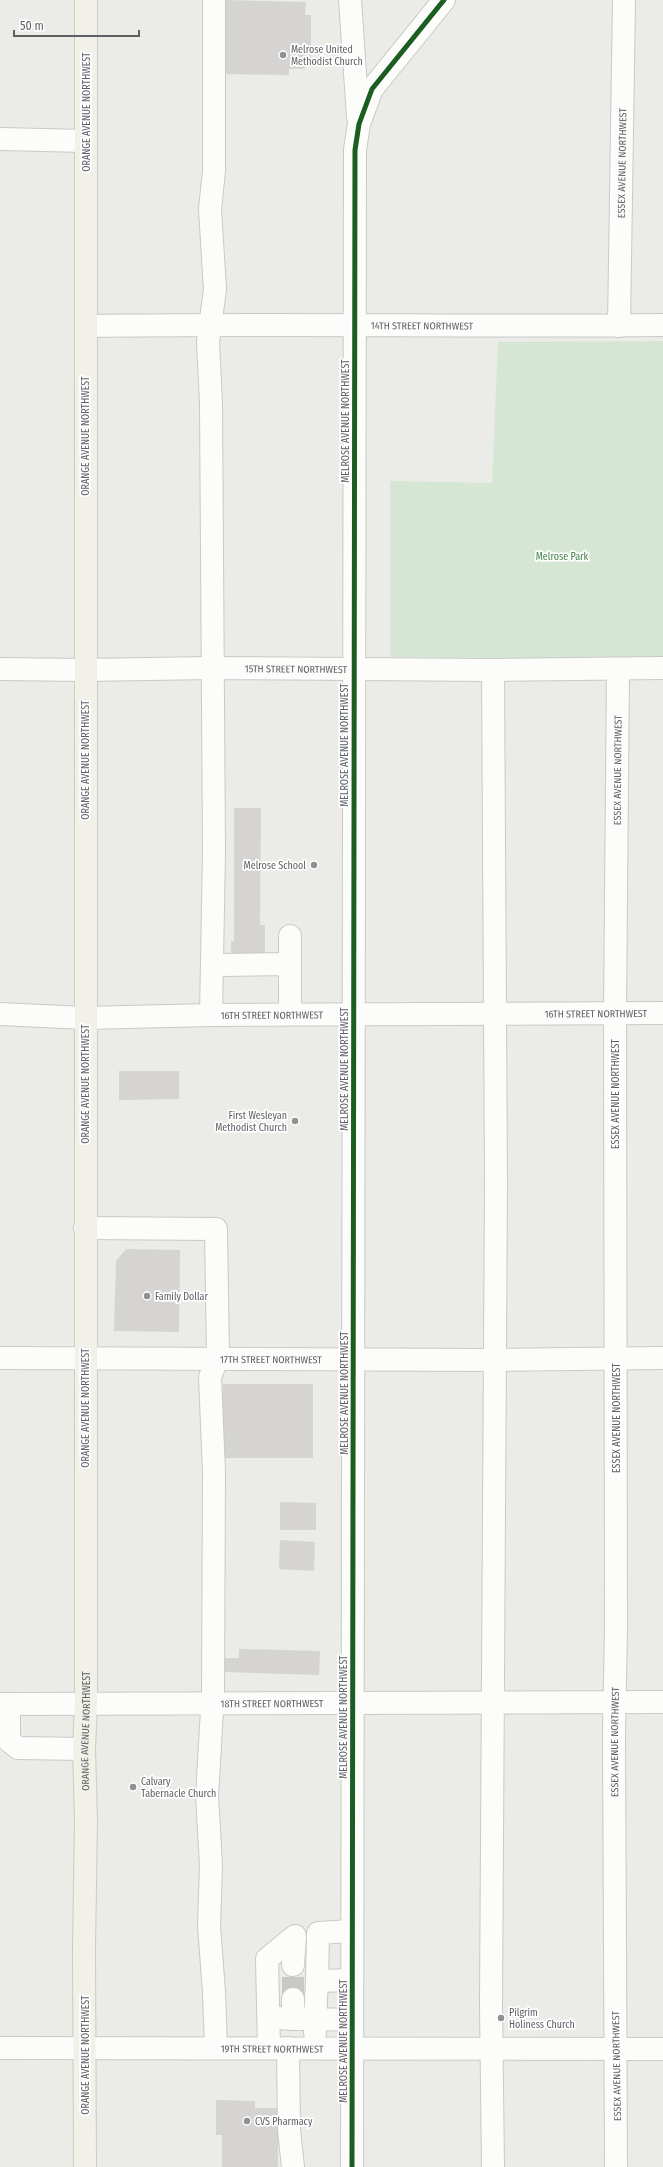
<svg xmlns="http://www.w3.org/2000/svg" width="663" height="2167" font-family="'Fira Sans Condensed',sans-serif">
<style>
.green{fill:#d6e6d5}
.building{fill:#d5d4d2}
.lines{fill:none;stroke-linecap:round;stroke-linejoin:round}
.minor-tunnel{stroke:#c8c8c6;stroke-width:22;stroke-dasharray:22 11;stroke-linecap:butt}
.minor-casing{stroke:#c9c9c8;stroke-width:24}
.major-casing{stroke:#d0cbb8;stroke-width:24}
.minor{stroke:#fcfcfb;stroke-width:22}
.major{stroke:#f1f0e9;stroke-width:22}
.cycleway-casing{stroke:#fff;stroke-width:8}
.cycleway{stroke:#1b5e20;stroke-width:5}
.poi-dot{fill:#8f9091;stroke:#fff;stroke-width:1.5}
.labels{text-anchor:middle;stroke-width:3.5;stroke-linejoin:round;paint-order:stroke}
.poi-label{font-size:10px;fill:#5d5f63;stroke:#fff;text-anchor:start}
.street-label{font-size:10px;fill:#5d5f63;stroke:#fff}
.park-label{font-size:10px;fill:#408046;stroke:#fff}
</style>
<rect width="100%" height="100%" fill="#ebebe7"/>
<!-- green -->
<polygon class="green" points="663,341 663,659 390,657 390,481 492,483 498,342"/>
<!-- building -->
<g class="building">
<polygon points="219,0 306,2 305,15 311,15 311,60 305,60 305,69 289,69 289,75 218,74"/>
<polygon points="234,808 261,808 260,925 265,925 265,955 231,955 231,941 234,941"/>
<polygon points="119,1071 179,1071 179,1099 119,1100"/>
<polygon points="126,1249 180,1250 179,1332 114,1331 116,1261"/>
<rect x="223" y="1384" width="90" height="74"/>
<polygon points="280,1502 316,1503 316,1530 280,1530"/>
<polygon points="280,1540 315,1542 314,1571 279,1569"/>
<polygon points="239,1649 320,1651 319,1675 224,1672 224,1658 239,1658"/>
<polygon points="216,2100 255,2101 255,2108 278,2108 278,2167 222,2167 222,2135 216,2135"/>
</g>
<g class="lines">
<!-- minor-tunnel -->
<polyline class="minor-tunnel" points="293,1999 293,1965"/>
<defs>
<g id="minor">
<polyline points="350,0 358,117"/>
<polyline points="0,139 85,141"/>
<path id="s1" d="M 86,326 C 278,323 471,327 663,325"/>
<path id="s2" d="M 619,326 L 624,0"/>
<path id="s3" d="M 0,669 L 85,670 L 212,668 L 493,670 L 663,668"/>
<polyline points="290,936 290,964"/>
<polyline points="221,965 290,964 290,1014"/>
<path id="s4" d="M 0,1014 L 85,1018 L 211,1015 L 663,1013"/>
<polyline points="211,1015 214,852 211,403 208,342 215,289 210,209 214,171 214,0"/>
<polyline points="85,1228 216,1229 218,1357 210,1377 214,1472 213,1693 207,1796 211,1865 209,1926 214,1992 216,2048"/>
<path id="s5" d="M 0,1358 L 494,1360 L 663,1358"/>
<path id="s6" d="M 0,1704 L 663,1702"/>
<polyline points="9,1704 9,1741 18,1748 84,1749"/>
<polyline points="317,1981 318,1933 351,1931"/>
<polyline points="278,2018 293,2019 293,1999"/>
<polyline points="293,2019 315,2019 315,2033"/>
<polyline points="352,2020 315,2019 317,1981 352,1980"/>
<path id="s7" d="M 0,2048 L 663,2049"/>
<polyline points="269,2048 267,1959 295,1936 293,1965"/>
<polyline points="288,2048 289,2130 293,2167"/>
<polyline points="352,2167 355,150 359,124 372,89 444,0"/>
<polyline points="493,2167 491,2005 496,1183 493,670"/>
<path id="s8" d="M 616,2167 L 614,1735 L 616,1627 L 615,1012 L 618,669"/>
</g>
<g id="major">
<path id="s9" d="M 85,2167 L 84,1949 L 86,1819 L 84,1749 L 86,1703 L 86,0"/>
</g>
</defs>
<!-- minor casing -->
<use href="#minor" class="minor-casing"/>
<!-- major casing -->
<use href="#major" class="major-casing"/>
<!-- minor -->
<use href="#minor" class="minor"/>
<!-- major -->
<use href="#major" class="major"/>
<defs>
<polyline id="cycleway" points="352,2167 355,150 359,124 372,89 444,0"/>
</defs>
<!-- cycleway casing -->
<use href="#cycleway" class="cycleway-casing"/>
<!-- cycleway -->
<use href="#cycleway" class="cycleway"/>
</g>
<!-- markers -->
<g class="poi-dot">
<circle cx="283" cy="55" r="4"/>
<circle cx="314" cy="865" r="4"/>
<circle cx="295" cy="1121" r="4"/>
<circle cx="147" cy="1296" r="4"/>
<circle cx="133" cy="1787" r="4"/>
<circle cx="501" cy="2018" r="4"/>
<circle cx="247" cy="2121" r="4"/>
</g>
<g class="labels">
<!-- poi labels -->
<g class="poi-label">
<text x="291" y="53">Melrose United<tspan x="291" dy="12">Methodist Church</tspan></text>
<text x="306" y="869" text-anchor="end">Melrose School</text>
<text x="287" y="1119" text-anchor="end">First Wesleyan<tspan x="287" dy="12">Methodist Church</tspan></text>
<text x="155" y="1300">Family Dollar</text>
<text x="141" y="1785">Calvary<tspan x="141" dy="12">Tabernacle Church</tspan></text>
<text x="509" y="2016">Pilgrim<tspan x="509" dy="12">Holiness Church</tspan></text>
<text x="255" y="2125">CVS Pharmacy</text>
</g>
<!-- street labels -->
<g class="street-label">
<text transform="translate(86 112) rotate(-90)" y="4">ORANGE AVENUE NORTHWEST</text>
<text dy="4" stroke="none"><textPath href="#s2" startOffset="163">ESSEX AVENUE NORTHWEST</textPath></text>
<text dy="4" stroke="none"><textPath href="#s1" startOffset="336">14TH STREET NORTHWEST</textPath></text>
<text transform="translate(345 421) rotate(-90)" y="4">MELROSE AVENUE NORTHWEST</text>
<text transform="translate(85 436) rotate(-90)" y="4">ORANGE AVENUE NORTHWEST</text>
<text dy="4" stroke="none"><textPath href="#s3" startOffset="296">15TH STREET NORTHWEST</textPath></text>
<text transform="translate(344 745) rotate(-90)" y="4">MELROSE AVENUE NORTHWEST</text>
<text transform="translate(85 760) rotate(-90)" y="4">ORANGE AVENUE NORTHWEST</text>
<text dy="4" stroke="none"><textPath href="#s8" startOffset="1397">ESSEX AVENUE NORTHWEST</textPath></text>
<text dy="4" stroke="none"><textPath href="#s4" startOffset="596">16TH STREET NORTHWEST</textPath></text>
<text dy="4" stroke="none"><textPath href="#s4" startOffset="272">16TH STREET NORTHWEST</textPath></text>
<text transform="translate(344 1069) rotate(-90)" y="4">MELROSE AVENUE NORTHWEST</text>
<text transform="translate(85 1084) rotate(-90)" y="4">ORANGE AVENUE NORTHWEST</text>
<text transform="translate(615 1094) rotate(-90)" y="4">ESSEX AVENUE NORTHWEST</text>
<text dy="4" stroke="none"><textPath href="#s5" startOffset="271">17TH STREET NORTHWEST</textPath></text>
<text transform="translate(344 1393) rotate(-90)" y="4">MELROSE AVENUE NORTHWEST</text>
<text transform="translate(85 1408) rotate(-90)" y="4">ORANGE AVENUE NORTHWEST</text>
<text transform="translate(616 1418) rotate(-90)" y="4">ESSEX AVENUE NORTHWEST</text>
<text dy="4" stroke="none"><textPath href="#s6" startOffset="272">18TH STREET NORTHWEST</textPath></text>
<text transform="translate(343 1717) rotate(-90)" y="4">MELROSE AVENUE NORTHWEST</text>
<text dy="4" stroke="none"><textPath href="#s9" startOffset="436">ORANGE AVENUE NORTHWEST</textPath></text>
<text dy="4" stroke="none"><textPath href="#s8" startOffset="425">ESSEX AVENUE NORTHWEST</textPath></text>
<text transform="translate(343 2041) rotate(-90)" y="4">MELROSE AVENUE NORTHWEST</text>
<text dy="4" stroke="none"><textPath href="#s7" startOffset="272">19TH STREET NORTHWEST</textPath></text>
<text transform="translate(85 2055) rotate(-90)" y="4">ORANGE AVENUE NORTHWEST</text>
<text transform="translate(616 2066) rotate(-91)" y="4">ESSEX AVENUE NORTHWEST</text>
</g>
<!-- park labels -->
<g class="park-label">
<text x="562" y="560">Melrose Park</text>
</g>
</g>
<!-- scale -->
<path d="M14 30v6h125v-6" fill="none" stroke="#5d5f63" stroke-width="2"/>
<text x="20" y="30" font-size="12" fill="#5d5f63" stroke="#ffffff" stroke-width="3" paint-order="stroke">50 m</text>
</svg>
